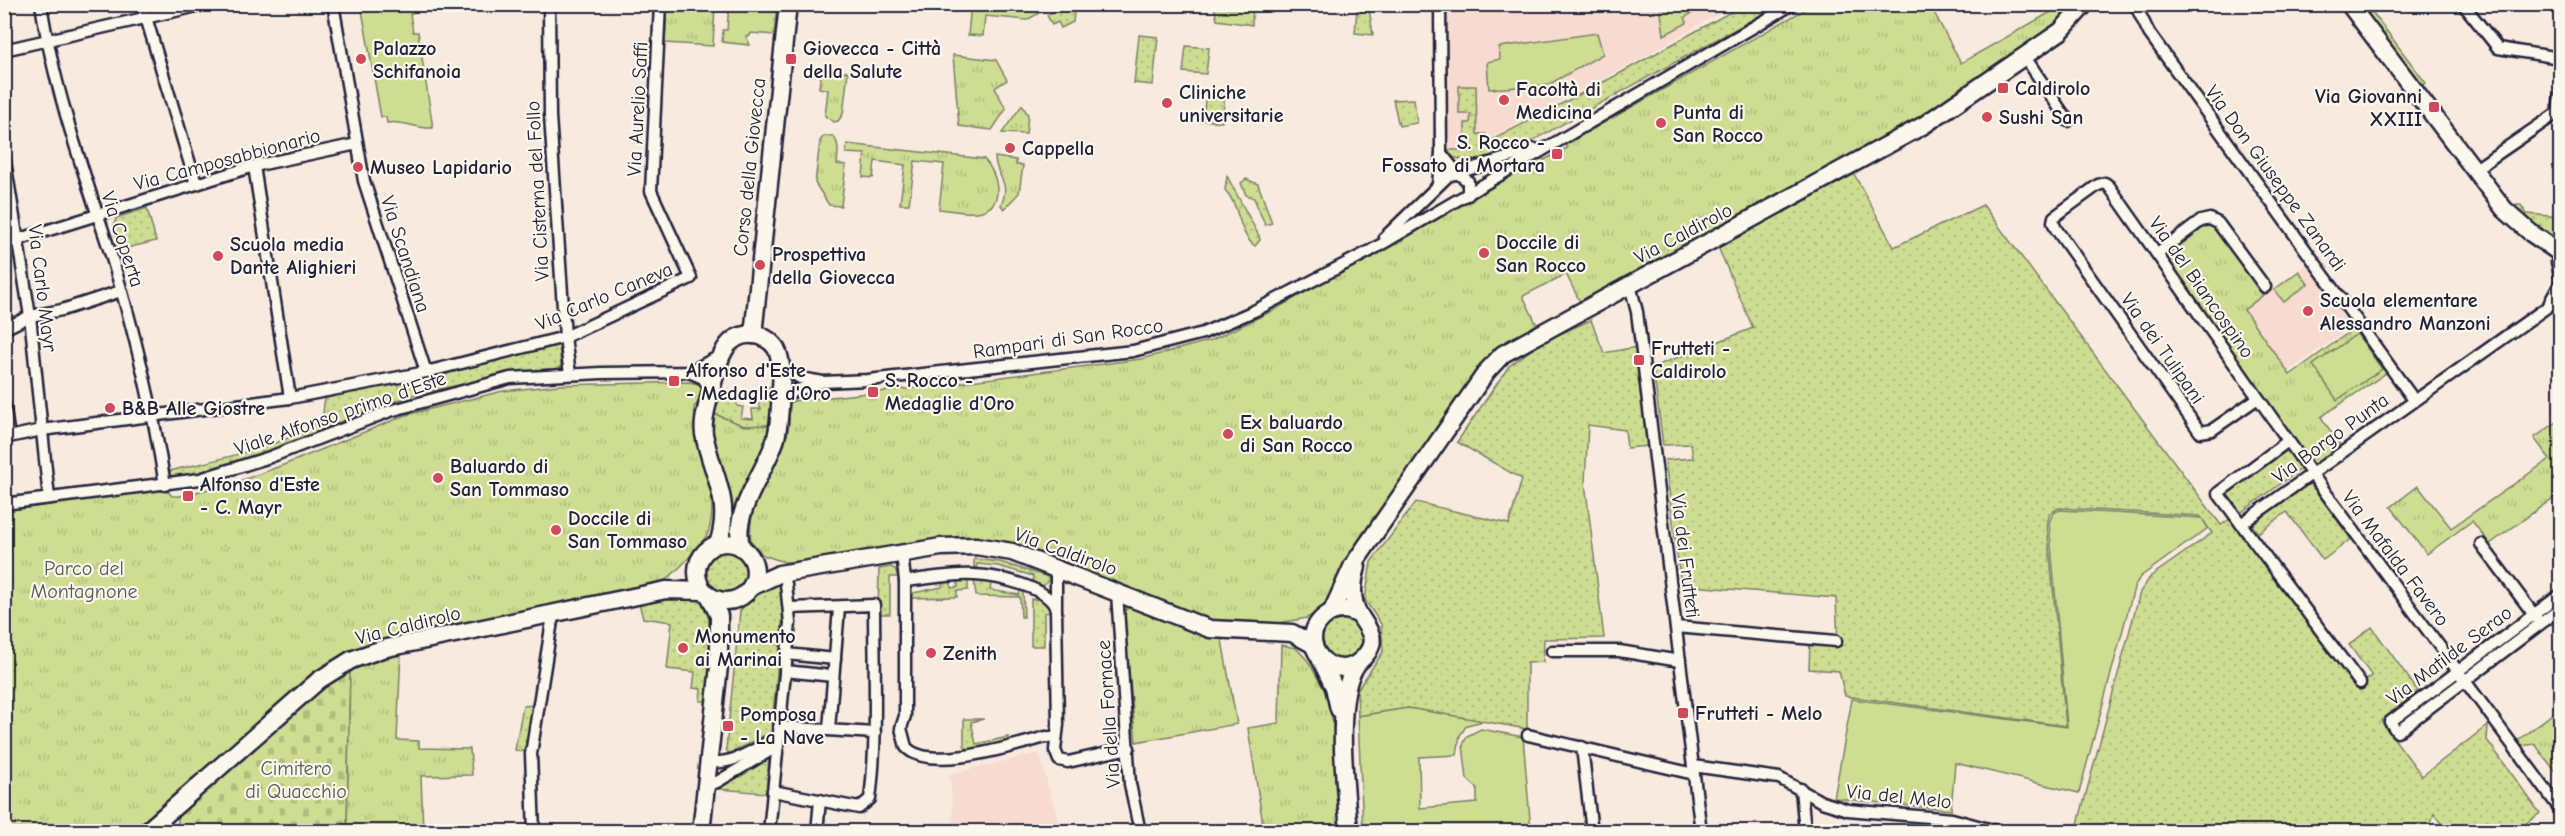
<svg xmlns="http://www.w3.org/2000/svg" width="2565" height="836" font-family="'Comic Neue',sans-serif">
<style>
.built{fill:#f7dad0}
.grass{fill:url(#grass-dots);stroke:#788066;stroke-width:1.5}
.cemetery{fill:url(#cemetery-stones);stroke:#788066;stroke-width:1.5}
.park{fill:url(#park-tufts);stroke:#788066;stroke-width:1.5}
.garden{fill:#cedd91;stroke:#788066;stroke-width:1.5}
.lines{fill:none;stroke-linecap:round;stroke-linejoin:round}
.street-casing{stroke:#22223b;stroke-width:15}
.secondary-casing{stroke:#22223b;stroke-width:21}
.street{stroke:#fbf7ec;stroke-width:10}
.secondary{stroke:#fbf7ec;stroke-width:16}
.poi-dot{fill:#d1495b;stroke:#fbf7ec;stroke-width:2}
.labels{text-anchor:middle;stroke-width:4.5;stroke-linejoin:round;paint-order:stroke}
.poi-label{font-size:20px;font-weight:bold;fill:#22223b;stroke:#fbf7ec;text-anchor:start}
.street-label{font-size:20px;fill:#22223b;stroke:#fbf7ec}
.park-label{font-size:20px;fill:#565a55;stroke:#fbf7ec}
</style>
<defs>
<pattern id="grass-dots" width="8" height="8" patternUnits="userSpaceOnUse" patternTransform="scale(1.5)"><rect width="8" height="8" fill="#cedd91"/><path d="M2 2h.1M6 6h.1" fill="none" stroke="#b1bd7e" stroke-width="1.8" stroke-linecap="round"/></pattern>
<pattern id="cemetery-stones" width="16" height="16" patternUnits="userSpaceOnUse" patternTransform="scale(1.5)"><rect width="16" height="16" fill="#cedd91"/><path d="M2 7V4a2 2 0 0 1 4 0v3zM10 15v-3a2 2 0 0 1 4 0v3z" fill="#b1bd7e"/></pattern>
<pattern id="park-tufts" width="24" height="20" patternUnits="userSpaceOnUse" patternTransform="scale(1.5)"><rect width="24" height="20" fill="#cedd91"/><path d="M3 7l-1-3M5 7V3M7 7l1-3M15 17l-1-3M17 17v-4M19 17l1-3" fill="none" stroke="#b1bd7e"/></pattern>
</defs>
<rect width="100%" height="100%" fill="#f9eadf"/>
<filter id="ink" filterUnits="userSpaceOnUse"><feTurbulence type="fractalNoise" baseFrequency=".0167" numOctaves="2"/><feDisplacementMap in="SourceGraphic" scale="12" xChannelSelector="R" yChannelSelector="G"/><feConvolveMatrix kernelMatrix="1 2 1 2 8 2 1 2 1" color-interpolation-filters="sRGB"/></filter>
<g filter="url(#ink)">
<!-- built -->
<g class="built">
<polygon points="1445,5 1733,5 1635,62 1490,138 1463,149 1446,150"/>
<polygon points="2310,262 2354,324 2288,372 2244,309"/>
<polygon points="1039,753 1061,831 949,832 953,819 950,774"/>
</g>
<!-- grass -->
<g class="grass">
<polygon points="1066,5 1075,5 1073,22 1061,28 1058,22 1052,25 1047,15"/>
<path d="M 1743,5 L 1779,5 L 1512,152 C 1490,159 1469,165 1448,155 L 1448,150 L 1465,150 L 1465,123 L 1470,123 L 1471,114 L 1459,114 L 1459,86 L 1476,86 L 1477,134 L 1486,134 L 1490,141 L 1615,76 Z"/>
<polygon points="1369,8 1373,35 1355,33 1357,9"/>
<polygon points="2370,9 2426,83 2419,88 2363,15"/>
<polygon points="1139,35 1158,37 1153,85 1134,83"/>
<polygon points="1186,46 1209,48 1206,74 1183,72"/>
<polygon points="1206,92 1225,93 1222,122 1203,120"/>
<polygon points="1414,99 1417,123 1399,126 1393,100"/>
<polygon points="1854,174 1894,247 1983,205 2221,525 2230,519 2357,687 2372,676 2349,645 2372,627 2418,691 2381,721 2422,776 2488,725 2487,740 2540,813 2524,825 2528,832 2448,831 2434,813 2429,831 2076,831 2140,592 2151,576 2212,533 2200,516 2059,508 2050,513 2047,524 2066,726 1845,696 1839,671 1809,669 1810,642 1838,644 1836,598 1681,585 1665,460 1693,458 1691,444 1663,445 1653,367 1753,328 1718,247"/>
<path d="M 1227,176 L 1259,236 L 1260,240 L 1255,246 C 1238,234 1240,205 1225,190 Z"/>
<polygon points="1246,179 1258,184 1272,223 1265,225 1254,198 1246,195 1241,183"/>
<polygon points="2514,205 2521,205 2527,214 2560,217 2560,248 2511,207"/>
<polygon points="147,208 156,241 118,250 114,226 116,218"/>
<polygon points="1591,320 1604,353 1637,347 1648,446 1627,448 1625,430 1588,425 1585,482 1604,638 1544,639 1543,662 1527,663 1527,729 1408,708 1358,716 1357,690 1383,652 1381,624 1365,600 1371,562 1416,502 1509,524 1522,479 1457,442 1509,366 1542,342"/>
<path d="M 559,342 L 561,368 L 522,372 L 416,394 L 357,415 L 264,454 L 167,482 L 166,472 C 196,464 309,442 322,416 C 325,410 322,404 326,398 Z"/>
<path d="M 766,386 L 773,388 L 773,425 L 744,426 L 712,413 L 718,395 L 725,392 L 736,396 L 737,406 L 743,407 L 741,418 L 753,419 L 752,409 L 761,409 C 757,401 755,396 759,388 Z"/>
<polygon points="2288,450 2301,469 2239,514 2225,496"/>
<polygon points="2309,482 2351,539 2323,560 2287,512 2258,533 2252,525"/>
<circle cx="726" cy="573" r="21"/>
<polygon points="974,559 1000,562 1051,578 1043,586 1032,582 1033,576 998,566 977,564 976,570 974,570"/>
<polygon points="891,567 895,569 898,577 890,577 890,614 878,614 879,569"/>
<polygon points="951,579 951,588 958,587 958,579 968,579 968,590 957,591 957,597 913,598 913,593 942,587 943,580"/>
<polygon points="974,579 991,583 990,590 1019,595 1020,588 1023,589 1024,617 1021,617 1020,597 976,596"/>
<polygon points="780,584 784,604 771,732 729,754 726,749 740,611 751,596"/>
<polygon points="702,596 716,619 708,701 700,701 701,689 693,688 695,672 667,669 672,622 643,618 639,603 672,597"/>
<polygon points="1031,599 1045,600 1052,612 1044,613 1044,646 1031,646"/>
<path d="M 1341,615 L 1361,624 L 1365,647 L 1347,662 L 1325,656 C 1317,629 1317,629 1341,615 Z"/>
<polygon points="535,705 526,752 515,750 523,706"/>
<polygon points="964,719 984,719 971,722 976,744 1009,737 1010,741 968,750 964,745"/>
<polygon points="769,758 766,793 718,789"/>
</g>
<!-- cemetery -->
<polygon class="cemetery" points="350,669 347,831 178,831 178,812 283,720 332,679"/>
<!-- park -->
<g class="park">
<polygon points="667,5 715,5 713,46 665,43"/>
<polygon points="971,5 971,4 1053,5 1027,20 985,16 983,36 968,35"/>
<polygon points="1214,5 1253,5 1252,25 1217,20"/>
<path d="M 1813,5 L 1930,5 L 1961,63 L 2058,8 L 2065,19 L 1981,81 L 1875,146 L 1581,304 L 1566,274 L 1523,296 L 1538,327 L 1503,347 L 1330,604 L 1307,618 L 1267,625 L 1224,627 L 1023,550 L 784,562 L 763,555 L 751,541 C 745,496 785,464 789,424 C 790,418 788,411 788,404 L 793,401 L 925,387 L 1141,359 L 1212,340 L 1274,310 L 1542,158 L 1544,160 L 1567,148 L 1566,144 Z"/>
<polygon points="953,55 996,60 1007,80 995,88 1006,109 992,130 959,126"/>
<polygon points="821,69 848,72 843,114 838,121 834,122 825,116 828,90 819,88"/>
<polygon points="1022,105 1028,115 1026,134 1002,133"/>
<path d="M 824,136 L 833,136 C 840,144 838,153 837,164 L 846,165 L 841,206 L 829,205 L 815,183 L 820,141 Z"/>
<path d="M 847,144 L 984,159 C 997,172 1006,204 982,211 C 970,215 952,210 939,209 L 944,164 L 915,161 L 909,204 L 900,204 L 905,165 L 875,161 L 873,178 L 863,177 L 865,154 L 846,153 Z"/>
<path d="M 995,157 L 1016,160 L 1016,165 L 1023,165 L 1019,193 L 1004,209 L 1001,205 C 1012,181 995,177 995,157 Z"/>
<polygon points="2207,225 2214,227 2263,295 2244,310 2290,375 2356,327 2389,371 2321,417 2342,448 2313,468 2169,264 2170,250 2201,226"/>
<path d="M 689,382 L 702,385 L 705,389 L 702,399 L 694,407 C 697,448 720,489 709,530 C 707,538 701,543 696,549 C 685,563 675,574 660,584 L 346,655 L 317,671 L 302,683 L 134,831 L 5,831 L 4,511 L 165,488 L 172,496 L 180,496 L 237,482 L 286,464 L 406,415 L 503,391 L 559,385 Z"/>
<polygon points="712,413 744,426 773,425 738,516 729,514 709,433"/>
<polygon points="2560,420 2560,493 2490,544 2472,521 2427,554 2391,507 2418,486 2451,528 2550,459 2534,438"/>
<polygon points="1130,606 1222,640 1237,724 1136,742 1123,612"/>
<polygon points="1281,645 1296,648 1308,661 1326,693 1333,723 1340,831 1264,831 1248,728 1279,723"/>
<polygon points="401,652 397,740 419,741 419,748 470,749 472,775 421,776 423,831 347,832 350,669 372,659"/>
<polygon points="2560,708 2560,778 2535,744 2521,746 2517,741"/>
</g>
<!-- garden -->
<g class="garden">
<path d="M 361,5 L 413,5 L 414,12 L 410,14 L 413,32 L 418,32 L 433,128 C 417,129 402,120 387,123 L 386,117 L 381,117 Z"/>
<polygon points="729,5 777,5 774,35 751,33 750,36 746,36 750,45 722,42 723,30 727,30"/>
<polygon points="1660,5 1660,4 1707,5 1685,17 1687,23 1664,35"/>
<polygon points="1597,33 1603,54 1548,85 1489,89 1487,62 1500,59 1499,47"/>
<polygon points="2299,271 2308,284 2284,302 2274,290"/>
<polygon points="2357,334 2382,369 2337,400 2313,365"/>
<polygon points="2060,510 2202,518 2208,528 2140,577 2134,588 2079,793 1955,763 1951,810 1834,798 1852,699 2067,727 2049,523 2053,513"/>
<polygon points="1408,708 1484,721 1467,725 1460,735 1457,755 1419,757 1420,808 1477,803 1477,788 1467,779 1463,745 1467,736 1481,729 1523,737 1531,831 1363,831 1358,716"/>
</g>
<g class="lines">
<defs>
<g id="street">
<path d="M 41,4 C 54,90 84,173 111,255 C 134,330 153,408 165,485"/>
<polyline points="142,4 196,184"/>
<polyline points="333,4 364,181 426,372"/>
<polyline points="549,4 550,116 565,337 570,374"/>
<polyline points="2135,4 2149,33 2414,400"/>
<polyline points="2463,4 2498,48 2560,58"/>
<polyline points="2356,14 2369,4"/>
<polyline points="4,50 206,4"/>
<polyline points="2025,57 2068,121"/>
<polyline points="2558,111 2560,95"/>
<polyline points="1441,153 1457,173 1468,181 1468,195"/>
<polyline points="4,155 30,316 49,498"/>
<polyline points="254,166 290,398"/>
<polyline points="2474,170 2560,111"/>
<polyline points="1438,184 1441,153 1440,4"/>
<polyline points="1385,237 1448,176 1535,149"/>
<polyline points="4,244 254,166 357,144"/>
<polyline points="2157,254 2201,221 2210,219 2218,223 2265,287"/>
<polyline points="2557,262 2560,275"/>
<polyline points="1630,285 1637,312 1701,832"/>
<polyline points="2550,302 2560,284"/>
<polyline points="4,329 30,316 62,310 121,291"/>
<polyline points="781,367 800,378 823,382 868,380 1133,351 1203,333 1254,311 1370,251 1793,4"/>
<polyline points="689,372 703,378 711,391"/>
<polyline points="2258,398 2212,430 2200,432 2056,229 2053,222 2054,217 2098,185 2105,183 2109,186 2311,473 2560,809"/>
<polyline points="780,399 794,391 820,383"/>
<polyline points="4,403 9,437"/>
<polyline points="4,438 42,430 290,398 426,372 565,337 691,278 651,191 660,4"/>
<polyline points="2288,441 2218,493 2360,683"/>
<polyline points="4,504 200,479 270,457 390,411 510,378 601,373 689,372 722,355"/>
<polyline points="2241,524 2560,298"/>
<polyline points="2481,544 2537,619"/>
<path d="M 902,553 L 905,581 L 905,716 L 901,728 L 906,747 C 929,773 1015,745 1046,737 L 1056,738"/>
<path d="M 905,581 C 927,579 953,573 975,575 C 996,576 1051,587 1056,610 L 1058,725 L 1055,750 L 1059,760 L 1068,762 L 1129,748"/>
<polyline points="1117,593 1130,784 1140,832"/>
<polyline points="2560,595 2390,722 2397,732 2560,609"/>
<polyline points="1056,608 1056,569"/>
<polyline points="1676,627 1836,641"/>
<polyline points="1552,651 1619,651 1680,661"/>
<polyline points="787,654 835,659"/>
<polyline points="785,671 833,676"/>
<polyline points="779,727 875,733"/>
<polyline points="829,729 839,608"/>
<polyline points="1528,735 1694,774"/>
<polyline points="1582,747 1592,832"/>
<path d="M 708,762 C 735,765 756,748 779,736"/>
<polyline points="1693,766 1779,778 1822,802 1848,810 1952,819 2000,832"/>
<polyline points="706,786 717,782 778,746"/>
<polyline points="1801,789 1805,832"/>
<path d="M 773,791 L 859,808 L 870,799 C 878,735 874,670 874,605 L 789,608"/>
<polyline points="534,832 531,754 553,615"/>
<polyline points="769,832 790,623 786,584"/>
<polyline points="817,832 820,800"/>
</g>
<g id="secondary">
<polyline points="2349,4 2504,209 2531,233 2560,253"/>
<polyline points="753,335 788,4"/>
<circle cx="726" cy="572" r="29"/>
<path d="M 718,544 C 733,500 712,476 704,434 C 702,421 707,407 710,394 C 717,370 721,332 753,335 C 762,335 770,340 776,348 C 782,359 782,376 781,388 C 780,404 780,422 776,438 C 767,470 729,515 742,548"/>
<path d="M 1357,567 C 1353,580 1351,595 1356,608 C 1362,625 1383,636 1364,657 C 1335,690 1289,640 1328,614 C 1338,608 1349,609 1359,615"/>
<polyline points="751,587 779,574 941,547 976,546 1012,552 1210,629 1292,633 1314,645"/>
<polyline points="1332,611 1353,565 1487,371 1503,354 1924,125 2061,31 2085,4"/>
<polyline points="1320,658 1334,687 1339,709"/>
<polyline points="146,832 319,680 351,660 382,649 666,590 703,591"/>
<polyline points="701,832 719,666 719,616 710,597"/>
<path d="M 1349,832 C 1346,791 1333,695 1357,664"/>
</g>
</defs>
<!-- street casing -->
<use href="#street" class="street-casing"/>
<!-- secondary casing -->
<use href="#secondary" class="secondary-casing"/>
<!-- street -->
<use href="#street" class="street"/>
<!-- secondary -->
<use href="#secondary" class="secondary"/>
</g>
</g>
<!-- markers -->
<g class="poi-dot">
<circle cx="361" cy="59" r="6"/>
<rect x="785" y="53" width="12" height="12" rx="3"/>
<rect x="1997" y="82" width="12" height="12" rx="3"/>
<circle cx="1504" cy="100" r="6"/>
<circle cx="1167" cy="103" r="6"/>
<rect x="2428" y="101" width="12" height="12" rx="3"/>
<circle cx="1987" cy="117" r="6"/>
<circle cx="1661" cy="123" r="6"/>
<circle cx="1010" cy="148" r="6"/>
<rect x="1551" y="148" width="12" height="12" rx="3"/>
<circle cx="358" cy="167" r="6"/>
<circle cx="1484" cy="253" r="6"/>
<circle cx="218" cy="256" r="6"/>
<circle cx="760" cy="265" r="6"/>
<circle cx="2308" cy="311" r="6"/>
<rect x="1633" y="354" width="12" height="12" rx="3"/>
<rect x="668" y="375" width="12" height="12" rx="3"/>
<rect x="867" y="386" width="12" height="12" rx="3"/>
<circle cx="110" cy="408" r="6"/>
<circle cx="1228" cy="434" r="6"/>
<circle cx="438" cy="478" r="6"/>
<rect x="182" y="490" width="12" height="12" rx="3"/>
<circle cx="556" cy="530" r="6"/>
<circle cx="683" cy="648" r="6"/>
<circle cx="931" cy="653" r="6"/>
<rect x="1677" y="707" width="12" height="12" rx="3"/>
<rect x="722" y="720" width="12" height="12" rx="3"/>
</g>
<g class="labels">
<!-- poi labels -->
<g class="poi-label">
<text x="373" y="55">Palazzo<tspan x="373" dy="23">Schifanoia</tspan></text>
<text x="803" y="55">Giovecca - Città<tspan x="803" dy="23">della Salute</tspan></text>
<text x="2015" y="95">Caldirolo</text>
<text x="1516" y="96">Facoltà di<tspan x="1516" dy="23">Medicina</tspan></text>
<text x="1179" y="99">Cliniche<tspan x="1179" dy="23">universitarie</tspan></text>
<text x="2422" y="103" text-anchor="end">Via Giovanni<tspan x="2422" dy="23">XXIII</tspan></text>
<text x="1673" y="119">Punta di<tspan x="1673" dy="23">San Rocco</tspan></text>
<text x="1999" y="124">Sushi San</text>
<text x="1545" y="149" text-anchor="end">S. Rocco -<tspan x="1545" dy="23">Fossato di Mortara</tspan></text>
<text x="1022" y="155">Cappella</text>
<text x="370" y="174">Museo Lapidario</text>
<text x="1496" y="249">Doccile di<tspan x="1496" dy="23">San Rocco</tspan></text>
<text x="230" y="251">Scuola media<tspan x="230" dy="23">Dante Alighieri</tspan></text>
<text x="772" y="261">Prospettiva<tspan x="772" dy="23">della Giovecca</tspan></text>
<text x="2320" y="307">Scuola elementare<tspan x="2320" dy="23">Alessandro Manzoni</tspan></text>
<text x="1651" y="355">Frutteti -<tspan x="1651" dy="23">Caldirolo</tspan></text>
<text x="686" y="377">Alfonso d'Este<tspan x="686" dy="23">- Medaglie d'Oro</tspan></text>
<text x="885" y="387">S. Rocco -<tspan x="885" dy="23">Medaglie d'Oro</tspan></text>
<text x="122" y="415">B&amp;B Alle Giostre</text>
<text x="1240" y="429">Ex baluardo<tspan x="1240" dy="23">di San Rocco</tspan></text>
<text x="450" y="473">Baluardo di<tspan x="450" dy="23">San Tommaso</tspan></text>
<text x="200" y="491">Alfonso d'Este<tspan x="200" dy="23">- C. Mayr</tspan></text>
<text x="568" y="525">Doccile di<tspan x="568" dy="23">San Tommaso</tspan></text>
<text x="695" y="643">Monumento<tspan x="695" dy="23">ai Marinai</tspan></text>
<text x="943" y="660">Zenith</text>
<text x="1695" y="720">Frutteti - Melo</text>
<text x="740" y="721">Pomposa<tspan x="740" dy="23">- La Nave</tspan></text>
</g>
<!-- street labels -->
<g class="street-label">
<text transform="translate(637 109) rotate(-87)" y="7">Via Aurelio Saffi</text>
<text transform="translate(227 159) rotate(-15)" y="7">Via Camposabbionario</text>
<text transform="translate(749 167) rotate(-84)" y="7">Corso della Giovecca</text>
<text transform="translate(2276 178) rotate(54)" y="7">Via Don Giuseppe Zanardi</text>
<text transform="translate(537 191) rotate(-93)" y="7">Via Cisterna del Follo</text>
<text transform="translate(1683 233) rotate(-28)" y="7">Via Caldirolo</text>
<text transform="translate(123 239) rotate(72)" y="7">Via Coperta</text>
<text transform="translate(406 254) rotate(72)" y="7">Via Scandiana</text>
<text transform="translate(2202 287) rotate(55)" y="7">Via del Biancospino</text>
<text transform="translate(43 288) rotate(83)" y="7">Via Carlo Mayr</text>
<text transform="translate(604 296) rotate(-23)" y="7">Via Carlo Caneva</text>
<text transform="translate(1068 338) rotate(-8)" y="7">Rampari di San Rocco</text>
<text transform="translate(2163 348) rotate(55)" y="7">Via dei Tulipani</text>
<text transform="translate(340 413) rotate(-19)" y="7">Viale Alfonso primo d'Este</text>
<text transform="translate(2330 438) rotate(-36)" y="7">Via Borgo Punta</text>
<text transform="translate(1066 551) rotate(20)" y="7">Via Caldirolo</text>
<text transform="translate(1686 556) rotate(83)" y="7">Via dei Frutteti</text>
<text transform="translate(2396 558) rotate(53)" y="7">Via Mafalda Favero</text>
<text transform="translate(408 625) rotate(-14)" y="7">Via Caldirolo</text>
<text transform="translate(2449 655) rotate(-37)" y="7">Via Matilde Serao</text>
<text transform="translate(1108 714) rotate(-94)" y="7">Via della Fornace</text>
<text transform="translate(1899 796) rotate(6)" y="7">Via del Melo</text>
</g>
<!-- park labels -->
<g class="park-label">
<text x="84" y="575">Parco del<tspan x="84" dy="23">Montagnone</tspan></text>
<text x="296" y="775">Cimitero<tspan x="296" dy="23">di Quacchio</tspan></text>
</g>
</g>
<!-- margin -->
<rect width="2565" height="836" fill="none" stroke="#fbf7ec" stroke-width="24"/>
<rect x="12" y="12" width="2541" height="812" fill="none" stroke="#22223b" stroke-width="2" filter="url(#ink)"/>
</svg>
